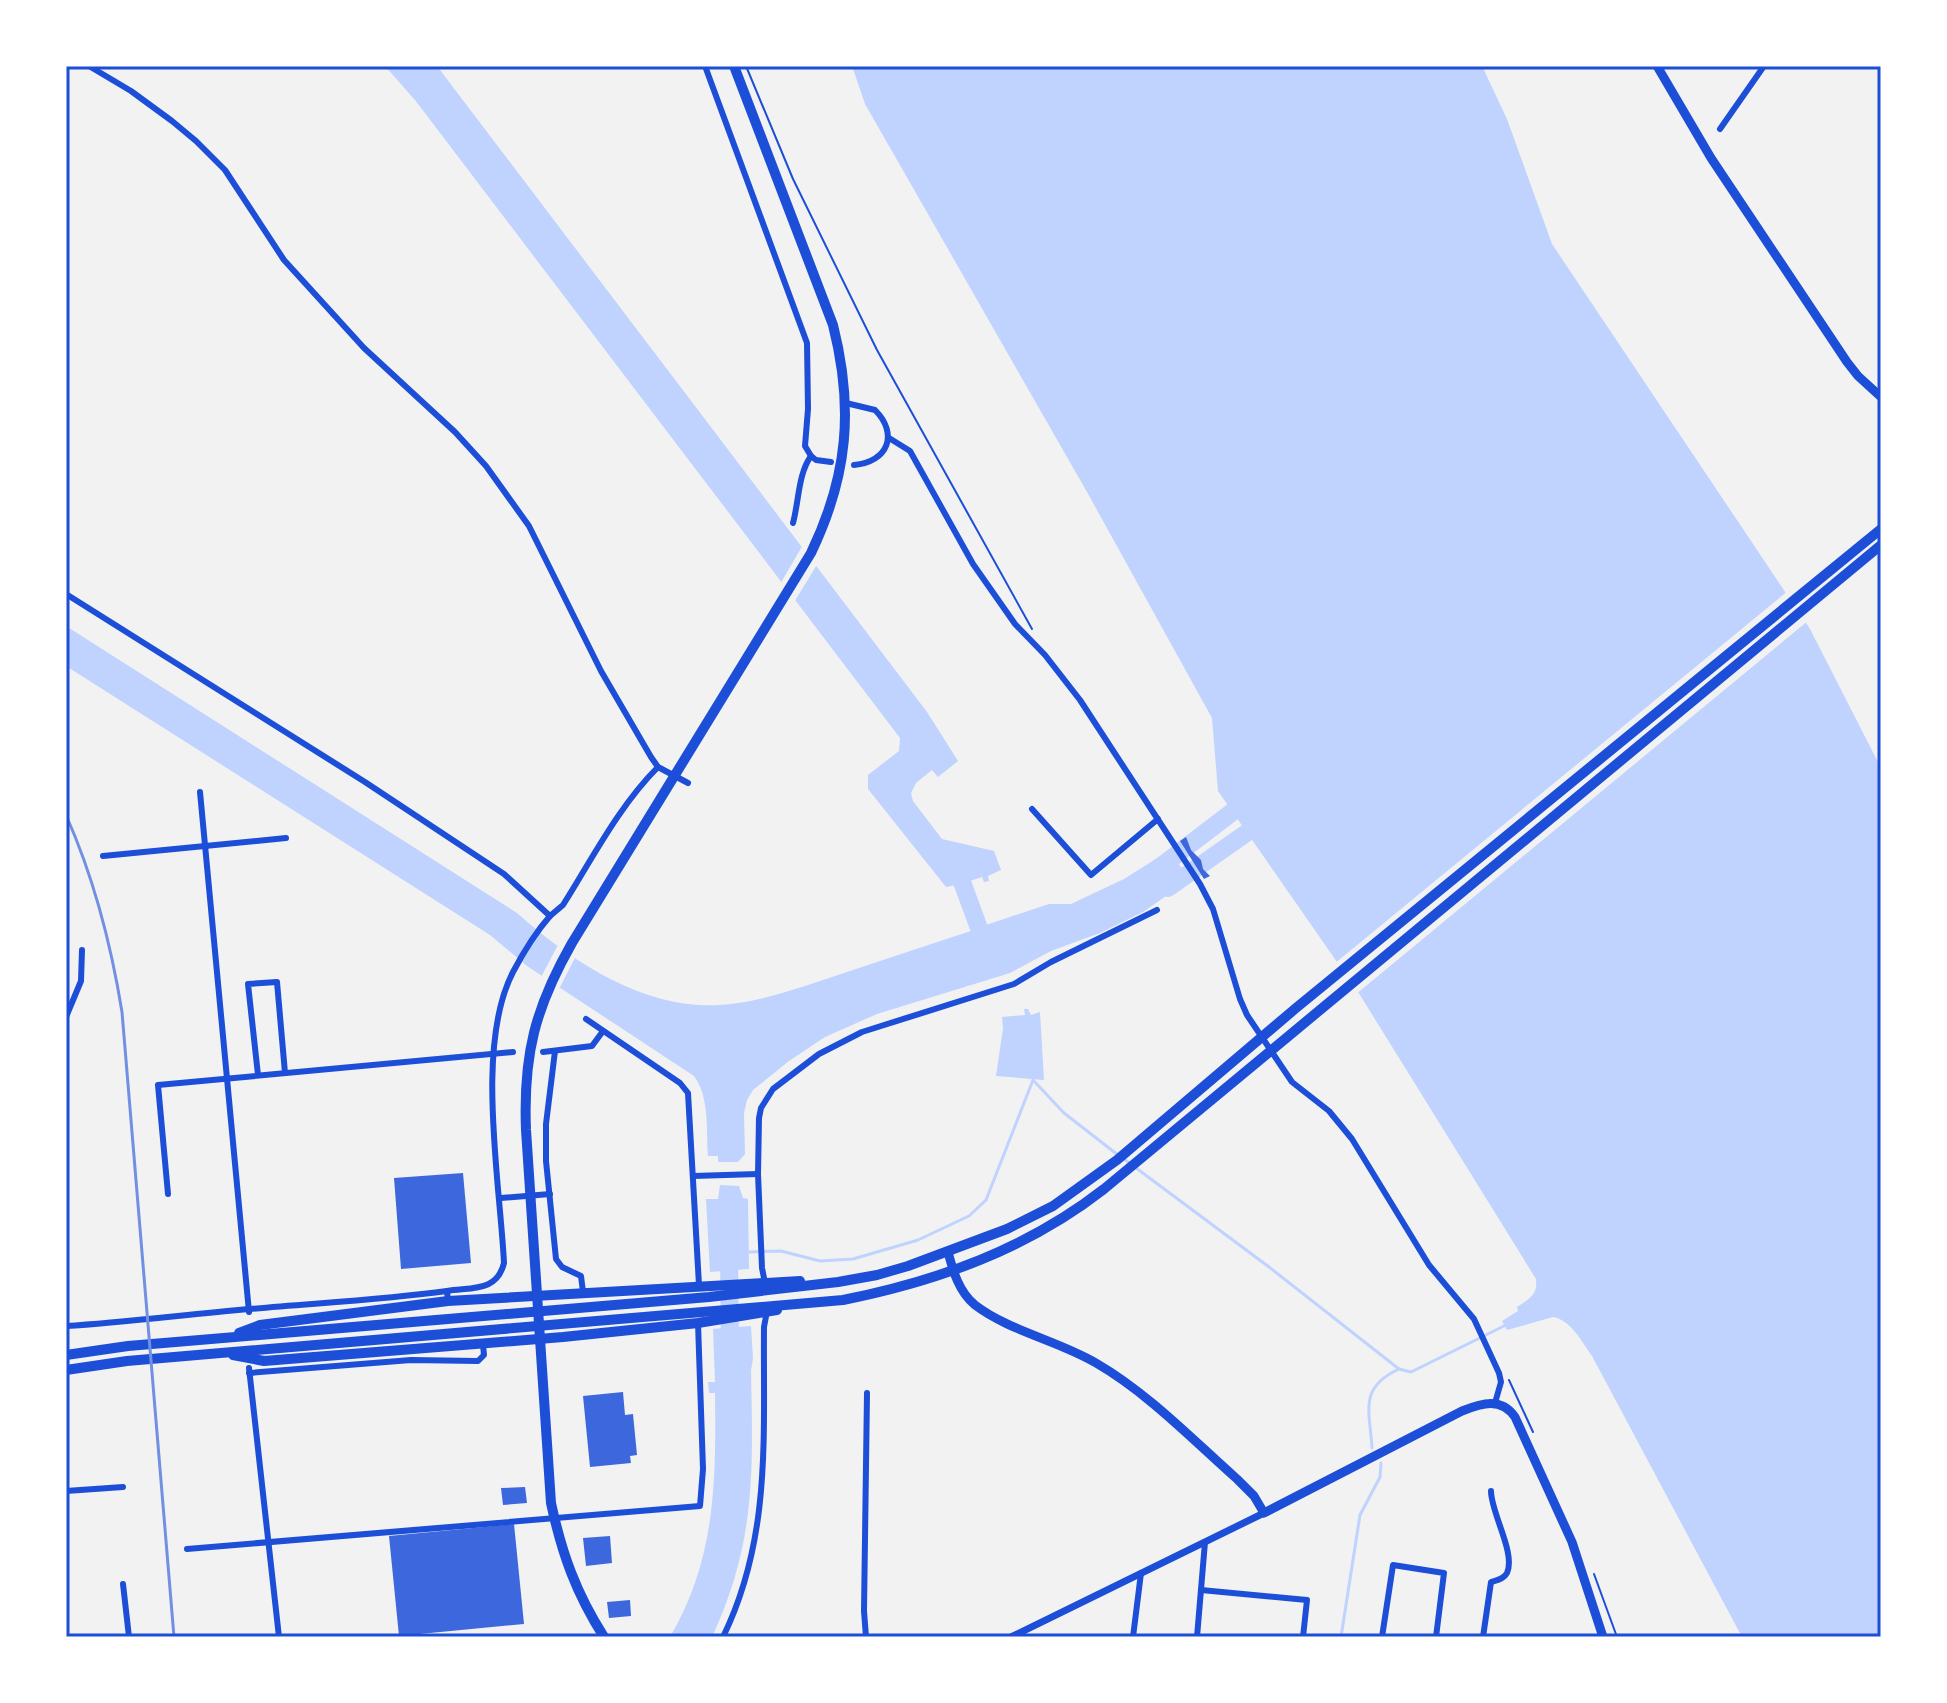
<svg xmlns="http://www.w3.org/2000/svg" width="1947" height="1703" font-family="'Titillium Web',sans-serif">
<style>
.water{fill:#bfd3fe}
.pier{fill:#f2f2f2}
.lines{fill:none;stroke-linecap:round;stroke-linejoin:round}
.stream{stroke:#bfd3fe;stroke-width:3}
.river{stroke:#bfd3fe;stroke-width:18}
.building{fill:#3d67dc}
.path{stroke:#1d4ed8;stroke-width:2}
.minor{stroke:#1d4ed8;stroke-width:6}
.tertiary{stroke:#1d4ed8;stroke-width:7}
.primary{stroke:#1d4ed8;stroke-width:9}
.trunk{stroke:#1d4ed8;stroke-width:10}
.rail{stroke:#7290e2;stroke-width:3}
.neatline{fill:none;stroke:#1d4ed8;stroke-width:3}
</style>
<rect width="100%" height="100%" fill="#f2f2f2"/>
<!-- water -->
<g class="water">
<polygon points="385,66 437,66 927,712 958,761 938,777 932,770 916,783 911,793 913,801 942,839 994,851 1001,870 988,876 989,881 984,882 982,877 967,882 974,903 967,906 960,884 946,887 868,789 868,775 899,751 900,738 415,100"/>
<path d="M 852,66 L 1482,66 L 1507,119 L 1552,244 L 1810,629 L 1881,768 L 1881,1637 L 1742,1637 L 1592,1356 C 1582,1342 1571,1320 1553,1317 L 1507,1330 L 1502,1321 L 1518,1311 L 1517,1307 C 1529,1299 1538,1295 1536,1279 L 1360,995 L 1218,791 L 1212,718 L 1087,492 L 865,104 Z"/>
<path d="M 66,626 L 517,913 C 567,957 629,1000 698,1005 C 747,1008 795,989 841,974 C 885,959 929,945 974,930 L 973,926 L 981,923 L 983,926 L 1049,904 L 1071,904 L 1124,879 L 1170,850 L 1189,880 L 1143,912 L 1100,933 L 1051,951 L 1010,973 L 877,1014 L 825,1037 L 789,1061 L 753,1090 L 747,1100 L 744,1113 L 745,1154 L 738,1162 L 718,1162 L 718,1156 L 708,1156 C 706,1130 710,1098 694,1076 L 527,966 L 490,935 L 66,666 Z"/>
<polygon points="1024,1009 1028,1009 1031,1015 1040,1012 1044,1080 996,1076 1003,1028 1002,1017 1025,1015"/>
<polygon points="720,1185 739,1186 743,1198 748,1199 749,1269 710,1272 706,1199 718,1199"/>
<path d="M 751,1326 L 753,1358 L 751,1371 C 753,1472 756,1542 712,1637 L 670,1637 C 716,1559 716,1480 715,1393 L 709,1393 L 708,1382 L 715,1382 L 713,1329 Z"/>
</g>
<!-- pier -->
<g class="pier">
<polygon points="804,543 818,563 793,604 779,586"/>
<polygon points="1789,590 1809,620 1355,995 1334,964"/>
<polygon points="559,943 577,954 558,991 540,979"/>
</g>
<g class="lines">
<!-- stream -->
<g class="stream">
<polyline points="1124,1159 1269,1267 1399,1369 1411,1372 1506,1325"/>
<polyline points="749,1252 781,1251 820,1261 853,1259 918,1240 969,1216 986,1200 1033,1080 1064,1113 1118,1155"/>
<path d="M 1372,1448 C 1370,1411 1358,1388 1399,1369"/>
<polyline points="1341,1637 1360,1515 1380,1477 1381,1463"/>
</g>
<!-- river -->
<g class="river">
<polyline points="1155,871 1252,797"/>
<polyline points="962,882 983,939"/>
<polyline points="1168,888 1265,820"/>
<polyline points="729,1247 730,1353"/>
</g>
</g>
<!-- building -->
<g class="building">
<polygon points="1186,837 1191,850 1201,860 1203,869 1210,876 1204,879 1180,841"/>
<polygon points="463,1173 471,1263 401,1269 394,1178"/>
<polygon points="623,1392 625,1415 633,1414 637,1455 630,1456 631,1463 590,1467 583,1396"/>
<polygon points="525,1487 527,1503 503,1505 501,1488"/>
<polygon points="514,1524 524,1624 399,1636 389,1536"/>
<polygon points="610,1536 612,1563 586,1566 583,1538"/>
<polygon points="630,1600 631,1616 609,1618 607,1602"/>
</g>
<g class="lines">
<!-- path -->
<g class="path">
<polyline points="746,66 793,179 877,350 1032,629"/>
<polyline points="1509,1380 1533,1432"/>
<polyline points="1594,1574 1617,1637"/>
</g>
<!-- minor -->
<g class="minor">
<polyline points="89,66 131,91 172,121 196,141 225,170 284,260 364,348 455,432 486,466 529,526 601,671 651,757 658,767 688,783"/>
<polyline points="705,66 807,343 808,409 805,446 811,456 816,460 831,462"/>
<polyline points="1720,129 1764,66"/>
<path d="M 846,403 L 875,410 C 899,434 888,462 854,465"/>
<polyline points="889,438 910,451 973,564 1015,624 1045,655 1080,700 1200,884 1213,909 1240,999 1247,1015 1292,1082 1329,1111 1352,1139 1429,1265 1474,1319 1499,1373 1501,1382 1495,1403"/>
<path d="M 793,523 C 799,501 798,474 811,456"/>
<path d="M 66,594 L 365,782 L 504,874 L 550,916 C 536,932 523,953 513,972 C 475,1045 500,1182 504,1263 C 497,1292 472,1287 447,1291 L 448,1301"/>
<polyline points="200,792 249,1312"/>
<polyline points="1032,809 1091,875 1158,819"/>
<polyline points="103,856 286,838"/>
<path d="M 550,916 L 563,905 C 592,859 619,806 658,767"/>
<polyline points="66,1017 81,981 82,950"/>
<polyline points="586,1019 680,1083 688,1093 699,1285"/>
<polyline points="555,1051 546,1124 546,1161 556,1259 562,1267 581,1276 583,1292"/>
<polyline points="543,1052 592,1046 603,1031"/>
<polyline points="258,1075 248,984 277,982 285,1073"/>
<polyline points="693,1176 758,1174"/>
<polyline points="168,1194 158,1085 513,1052"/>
<polyline points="501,1198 550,1194"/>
<polyline points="765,1283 762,1268 758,1174 759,1118 761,1108 773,1089 819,1054 862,1032 1014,984 1051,962 1157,910"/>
<path d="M 66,1326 C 128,1322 189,1314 250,1309 C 316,1303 381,1300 447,1291"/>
<polyline points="249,1368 279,1637"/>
<polyline points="249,1373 411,1360 478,1361 484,1355 483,1345"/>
<polyline points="66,1491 123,1487"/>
<polyline points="187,1549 700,1506 703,1469 698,1323"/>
<polyline points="123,1584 129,1637"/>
<polyline points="1201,1590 1307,1600 1303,1637"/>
<path d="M 723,1637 C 772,1537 763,1434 764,1327 L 767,1311"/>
<polyline points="866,1637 864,1611 867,1393"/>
<polyline points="1133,1637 1141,1573"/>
<polyline points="1197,1637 1205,1542"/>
<polyline points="1382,1637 1393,1565 1444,1573 1436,1637"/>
<path d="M 1483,1637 L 1491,1582 C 1497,1580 1504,1579 1507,1573 C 1516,1553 1491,1513 1491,1491"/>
</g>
<!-- tertiary -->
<polyline class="tertiary" points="1011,1637 1264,1513"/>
<!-- primary -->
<g class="primary">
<polyline points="1657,66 1711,158 1847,362 1858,376 1881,397"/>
<path d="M 948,1252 C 953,1271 959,1292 975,1305 C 1009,1331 1059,1341 1096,1363 C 1148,1393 1193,1440 1237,1479 L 1254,1496 L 1264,1513 L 1462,1411 C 1482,1403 1501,1397 1515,1417 L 1572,1542 L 1603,1637"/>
</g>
<!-- trunk -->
<g class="trunk">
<polyline points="239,1333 260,1325 448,1301 800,1281"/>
<polyline points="66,1355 128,1346 709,1297 838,1282 877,1275 908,1266 1007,1229 1053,1206 1117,1160 1296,1008 1881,529"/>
<polyline points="233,1355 264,1361 563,1337 698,1323 777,1310"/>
<path d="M 66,1370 L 127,1361 L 843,1300 C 938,1281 1027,1249 1104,1189 L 1881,545"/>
<path d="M 604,1637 C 576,1593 562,1554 551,1503 L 526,1130 C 523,1055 535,1008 572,943 L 811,553 C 848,476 854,408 833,325 L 734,66"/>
</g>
<!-- rail -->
<path class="rail" d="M 66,815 C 94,878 111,944 122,1012 L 174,1637"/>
</g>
<!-- border -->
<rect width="1947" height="1703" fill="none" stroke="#ffffff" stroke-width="136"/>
<rect x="68" y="68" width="1811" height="1567" class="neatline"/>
</svg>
